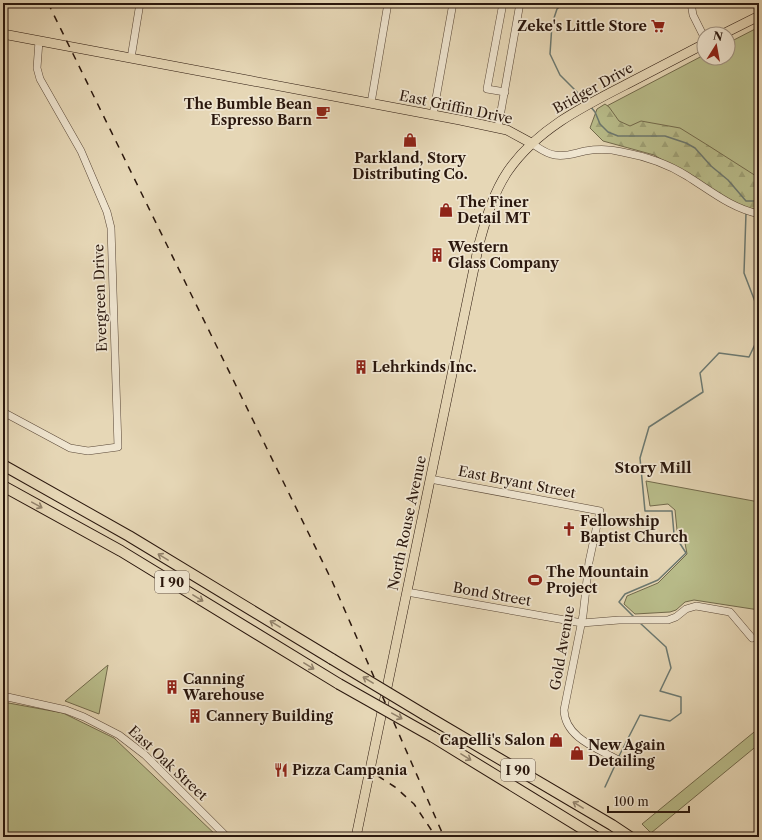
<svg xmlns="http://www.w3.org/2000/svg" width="762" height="840" font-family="'Libre Caslon Text',serif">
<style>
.green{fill:#b9bd8b;stroke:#726a4c}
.forest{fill:url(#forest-firs);stroke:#726a4c}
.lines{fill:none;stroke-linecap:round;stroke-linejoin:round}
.stream{stroke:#6b7870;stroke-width:1.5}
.minor-casing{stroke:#594737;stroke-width:8}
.major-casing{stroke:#2a170d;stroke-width:10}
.highway-casing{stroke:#2a170d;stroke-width:12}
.minor{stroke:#efe5d0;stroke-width:7}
.major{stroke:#e6d7b6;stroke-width:9}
.highway{stroke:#e6d7b6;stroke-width:10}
.rail{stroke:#2a170d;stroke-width:1.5;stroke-dasharray:7 7;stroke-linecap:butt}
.highway-bridge-casing{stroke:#2a170d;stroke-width:12;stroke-linecap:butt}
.highway-bridge{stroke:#e6d7b6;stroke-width:10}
.oneway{stroke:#91816a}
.labels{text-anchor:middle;stroke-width:3.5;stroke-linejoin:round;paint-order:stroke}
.shield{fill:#efe5d0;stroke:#655548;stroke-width:1}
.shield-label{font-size:13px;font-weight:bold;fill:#2a170d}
.poi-label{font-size:14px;font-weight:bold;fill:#2a170d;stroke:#efe5d0;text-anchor:start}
.street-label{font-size:14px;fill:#2a170d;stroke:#efe5d0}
.neighbourhood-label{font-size:15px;font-weight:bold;fill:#2a170d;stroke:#efe5d0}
</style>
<defs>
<pattern id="forest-firs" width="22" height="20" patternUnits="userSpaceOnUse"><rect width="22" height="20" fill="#b9bd8b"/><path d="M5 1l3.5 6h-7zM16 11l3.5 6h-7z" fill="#9fa277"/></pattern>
</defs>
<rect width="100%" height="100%" fill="#e6d7b6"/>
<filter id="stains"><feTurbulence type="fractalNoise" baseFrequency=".005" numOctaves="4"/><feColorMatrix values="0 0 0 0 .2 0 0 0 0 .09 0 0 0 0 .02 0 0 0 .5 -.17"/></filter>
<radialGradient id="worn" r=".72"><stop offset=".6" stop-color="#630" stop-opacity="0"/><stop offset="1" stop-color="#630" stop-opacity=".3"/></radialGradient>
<!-- green -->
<g class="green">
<polygon points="759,27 759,207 740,203 601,109 704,55 704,58 728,58 728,43"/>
<polygon points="646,481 759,502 759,610 694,600 685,602 676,610 670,612 635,614 624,604 627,596 658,583 687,554 685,543 677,530 675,510 668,504 650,506"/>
<polygon points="108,665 99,714 65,701"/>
<polygon points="3,702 63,713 114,738 218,837 3,837"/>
<polygon points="759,728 759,744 651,833 642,824"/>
</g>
<!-- forest -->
<polygon class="forest" points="605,104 609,107 619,121 630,126 641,121 680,128 709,146 756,176 759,176 759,211 738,205 654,155 603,141 590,128 597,109"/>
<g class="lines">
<!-- stream -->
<g class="stream">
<polyline points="564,3 557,9 552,24 550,54 560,75 587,102"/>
<polyline points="590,106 595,112 600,124 608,132 618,136 665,136 686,143 695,148 711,166 728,180 746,201 759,201"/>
<polyline points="746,213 744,273 759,312"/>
<polyline points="634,617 619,602 625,594 658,580 686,553 674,534 672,511 645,511 640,458 649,427 703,392 700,373 719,353 749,357 759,336"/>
<polyline points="618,758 640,715 670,721 681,713 681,697 660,691 671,668 666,647 640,623"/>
<polyline points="605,787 617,761"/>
</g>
<defs>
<g id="minor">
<polyline points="503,3 487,89 505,92"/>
<polyline points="691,3 693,15 704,37"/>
<polyline points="131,58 140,3"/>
<polyline points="371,103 388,3"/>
<polyline points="433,115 453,3"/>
<polyline points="498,128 520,3"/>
<path d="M 531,143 C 539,148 546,154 555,155 C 566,157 575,153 585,151 C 597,149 610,149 622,152 C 644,156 668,164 687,176 C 711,191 731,208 759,214"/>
<polyline points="3,412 70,448 88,451 118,447 111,228 107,212 81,151 40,79 37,68 39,41"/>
<path d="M 430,479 L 600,511 L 589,562 L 583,615 L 564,710 C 565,739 600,749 622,762"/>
<polyline points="407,592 582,623 619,620 668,620 676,617 686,609 696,606 730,612 752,638"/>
<polyline points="3,696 66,710 84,717 119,735 145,755 227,837"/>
</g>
<g id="major">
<polyline points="3,34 460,120 507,130 531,143"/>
<polyline points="723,34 759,16"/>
<path d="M 356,837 L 479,244 C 486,219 493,193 508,171 C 537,129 584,106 629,83 C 654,70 679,57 704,44"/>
</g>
<g id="highway">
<polyline points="3,465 129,536 332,659"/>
<polyline points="3,486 121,551 339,684"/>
<polyline points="425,715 612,825 630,837"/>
<polyline points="433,737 596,837"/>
</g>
</defs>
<!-- minor casing -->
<use href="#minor" class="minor-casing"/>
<!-- major casing -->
<use href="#major" class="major-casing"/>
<!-- highway casing -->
<use href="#highway" class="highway-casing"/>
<!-- minor -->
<use href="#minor" class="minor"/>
<!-- major -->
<use href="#major" class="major"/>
<!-- highway -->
<use href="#highway" class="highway"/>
<!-- rail -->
<g class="rail">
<polyline points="48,3 332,581 444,837"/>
<polyline points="378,776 395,787 414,804 436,837"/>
</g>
<defs>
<g id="highway-bridge">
<polyline points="332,659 425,715"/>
<polyline points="339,684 433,737"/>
</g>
</defs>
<!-- highway-bridge casing -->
<use href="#highway-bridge" class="highway-bridge-casing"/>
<!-- highway-bridge -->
<use href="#highway-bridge" class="highway-bridge"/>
</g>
<!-- one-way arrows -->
<defs><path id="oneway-shaft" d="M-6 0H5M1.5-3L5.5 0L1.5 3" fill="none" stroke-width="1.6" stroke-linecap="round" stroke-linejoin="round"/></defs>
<g class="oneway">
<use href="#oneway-shaft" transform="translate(37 505) rotate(29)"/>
<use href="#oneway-shaft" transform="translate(163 557) rotate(-149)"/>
<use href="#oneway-shaft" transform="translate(198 598) rotate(31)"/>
<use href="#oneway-shaft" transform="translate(275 624) rotate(-149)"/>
<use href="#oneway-shaft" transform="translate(309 666) rotate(31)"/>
<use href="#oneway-shaft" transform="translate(368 680) rotate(-149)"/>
<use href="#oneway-shaft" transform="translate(397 716) rotate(29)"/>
<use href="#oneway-shaft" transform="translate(466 757) rotate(32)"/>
<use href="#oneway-shaft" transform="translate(578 805) rotate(-149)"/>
</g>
<!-- icons -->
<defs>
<symbol id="supermarket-bare" viewBox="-9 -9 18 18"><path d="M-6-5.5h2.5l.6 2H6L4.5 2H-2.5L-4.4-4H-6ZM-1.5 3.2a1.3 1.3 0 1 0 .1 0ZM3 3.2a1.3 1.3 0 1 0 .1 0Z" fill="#8f2418" stroke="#efe5d0" stroke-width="2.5" paint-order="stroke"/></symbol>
<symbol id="cafe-bare" viewBox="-9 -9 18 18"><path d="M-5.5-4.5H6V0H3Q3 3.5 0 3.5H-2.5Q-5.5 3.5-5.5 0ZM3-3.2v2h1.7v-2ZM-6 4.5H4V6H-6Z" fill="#8f2418" stroke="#efe5d0" stroke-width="2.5" paint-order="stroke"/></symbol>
<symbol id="shop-bare" viewBox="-9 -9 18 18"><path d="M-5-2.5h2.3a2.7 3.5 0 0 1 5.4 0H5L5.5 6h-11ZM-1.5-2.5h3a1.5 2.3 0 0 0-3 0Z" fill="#8f2418" stroke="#efe5d0" stroke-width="2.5" paint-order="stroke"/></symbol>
<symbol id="building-bare" viewBox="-9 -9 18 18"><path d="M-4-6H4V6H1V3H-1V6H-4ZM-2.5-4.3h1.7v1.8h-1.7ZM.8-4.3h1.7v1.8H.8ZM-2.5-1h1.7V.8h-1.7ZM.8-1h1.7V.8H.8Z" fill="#8f2418" stroke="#efe5d0" stroke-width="2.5" paint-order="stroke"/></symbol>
<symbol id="church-bare" viewBox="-9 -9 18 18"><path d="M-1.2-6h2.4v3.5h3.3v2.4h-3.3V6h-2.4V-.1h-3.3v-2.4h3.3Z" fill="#8f2418" stroke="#efe5d0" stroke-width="2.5" paint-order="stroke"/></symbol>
<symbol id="stadium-bare" viewBox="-9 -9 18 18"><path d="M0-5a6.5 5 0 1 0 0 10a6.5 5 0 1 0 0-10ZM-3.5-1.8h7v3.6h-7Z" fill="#8f2418" stroke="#efe5d0" stroke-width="2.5" paint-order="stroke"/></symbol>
<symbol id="restaurant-bare" viewBox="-9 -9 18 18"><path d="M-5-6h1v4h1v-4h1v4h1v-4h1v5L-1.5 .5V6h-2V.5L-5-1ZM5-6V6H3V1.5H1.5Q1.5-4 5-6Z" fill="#8f2418" stroke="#efe5d0" stroke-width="2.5" paint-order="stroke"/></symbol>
</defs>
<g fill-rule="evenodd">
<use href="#supermarket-bare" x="648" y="16" width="20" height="20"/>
<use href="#cafe-bare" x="313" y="102" width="20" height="20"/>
<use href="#shop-bare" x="400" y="130" width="20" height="20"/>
<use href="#shop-bare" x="436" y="200" width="20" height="20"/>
<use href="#building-bare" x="427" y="245" width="20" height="20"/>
<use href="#building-bare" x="351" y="357" width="20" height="20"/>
<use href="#church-bare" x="559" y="519" width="20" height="20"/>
<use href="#stadium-bare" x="525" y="570" width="20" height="20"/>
<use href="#building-bare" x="162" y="677" width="20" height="20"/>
<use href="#building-bare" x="185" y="706" width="20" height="20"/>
<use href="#shop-bare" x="546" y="730" width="20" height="20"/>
<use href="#shop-bare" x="567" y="743" width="20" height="20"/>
<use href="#restaurant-bare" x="271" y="760" width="20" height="20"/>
</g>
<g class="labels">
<!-- shield labels -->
<g class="shield">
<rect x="155" y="571" width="34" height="22" rx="3"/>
<rect x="501" y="759" width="34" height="22" rx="3"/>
</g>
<g class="shield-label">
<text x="172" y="587">I 90</text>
<text x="518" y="775">I 90</text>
</g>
<!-- poi labels -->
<g class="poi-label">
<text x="647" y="31" text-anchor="end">Zeke's Little Store</text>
<text x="312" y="109" text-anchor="end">The Bumble Bean<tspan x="312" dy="16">Espresso Barn</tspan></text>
<text x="410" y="163" text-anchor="middle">Parkland, Story<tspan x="410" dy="16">Distributing Co.</tspan></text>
<text x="457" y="207">The Finer<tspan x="457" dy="16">Detail MT</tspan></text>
<text x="448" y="252">Western<tspan x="448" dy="16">Glass Company</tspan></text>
<text x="372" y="372">Lehrkinds Inc.</text>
<text x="580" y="526">Fellowship<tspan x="580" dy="16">Baptist Church</tspan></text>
<text x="546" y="577">The Mountain<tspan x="546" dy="16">Project</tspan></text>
<text x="183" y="684">Canning<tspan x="183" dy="16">Warehouse</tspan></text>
<text x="206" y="721">Cannery Building</text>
<text x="545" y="745" text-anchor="end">Capelli's Salon</text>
<text x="588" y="750">New Again<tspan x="588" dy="16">Detailing</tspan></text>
<text x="292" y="775">Pizza Campania</text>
</g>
<!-- street labels -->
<g class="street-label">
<text transform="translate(593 88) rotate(-29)" y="5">Bridger Drive</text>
<text transform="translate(456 107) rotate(12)" y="5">East Griffin Drive</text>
<text transform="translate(100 298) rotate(-92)" y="5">Evergreen Drive</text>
<text transform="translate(517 482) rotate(11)" y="5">East Bryant Street</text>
<text transform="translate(407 523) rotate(-78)" y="5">North Rouse Avenue</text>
<text transform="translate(492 594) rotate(10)" y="5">Bond Street</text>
<text transform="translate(562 648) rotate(-80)" y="5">Gold Avenue</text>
<text transform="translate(168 763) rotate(43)" y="5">East Oak Street</text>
</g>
<!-- neighbourhood labels -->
<g class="neighbourhood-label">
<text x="653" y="473">Story Mill</text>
</g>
</g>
<!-- margin -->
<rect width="762" height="840" fill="none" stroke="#e6d7b6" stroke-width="16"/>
<rect x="4" y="4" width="754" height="832" fill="none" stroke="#2a170d" stroke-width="2"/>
<rect x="8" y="8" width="746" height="824" fill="none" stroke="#2a170d"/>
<!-- north arrow -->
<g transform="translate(716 46) rotate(11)"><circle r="19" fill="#efe5d0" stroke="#a09382"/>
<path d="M0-3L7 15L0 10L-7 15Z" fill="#8f2418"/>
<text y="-6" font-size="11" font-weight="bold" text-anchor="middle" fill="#2a170d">N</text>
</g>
<!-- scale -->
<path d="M608 806v6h81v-6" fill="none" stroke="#2a170d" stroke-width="2"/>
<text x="614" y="806" font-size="12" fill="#2a170d" stroke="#efe5d0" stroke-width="3" paint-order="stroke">100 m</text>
<rect width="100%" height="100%" filter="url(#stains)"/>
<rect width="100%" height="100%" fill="url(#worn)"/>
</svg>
